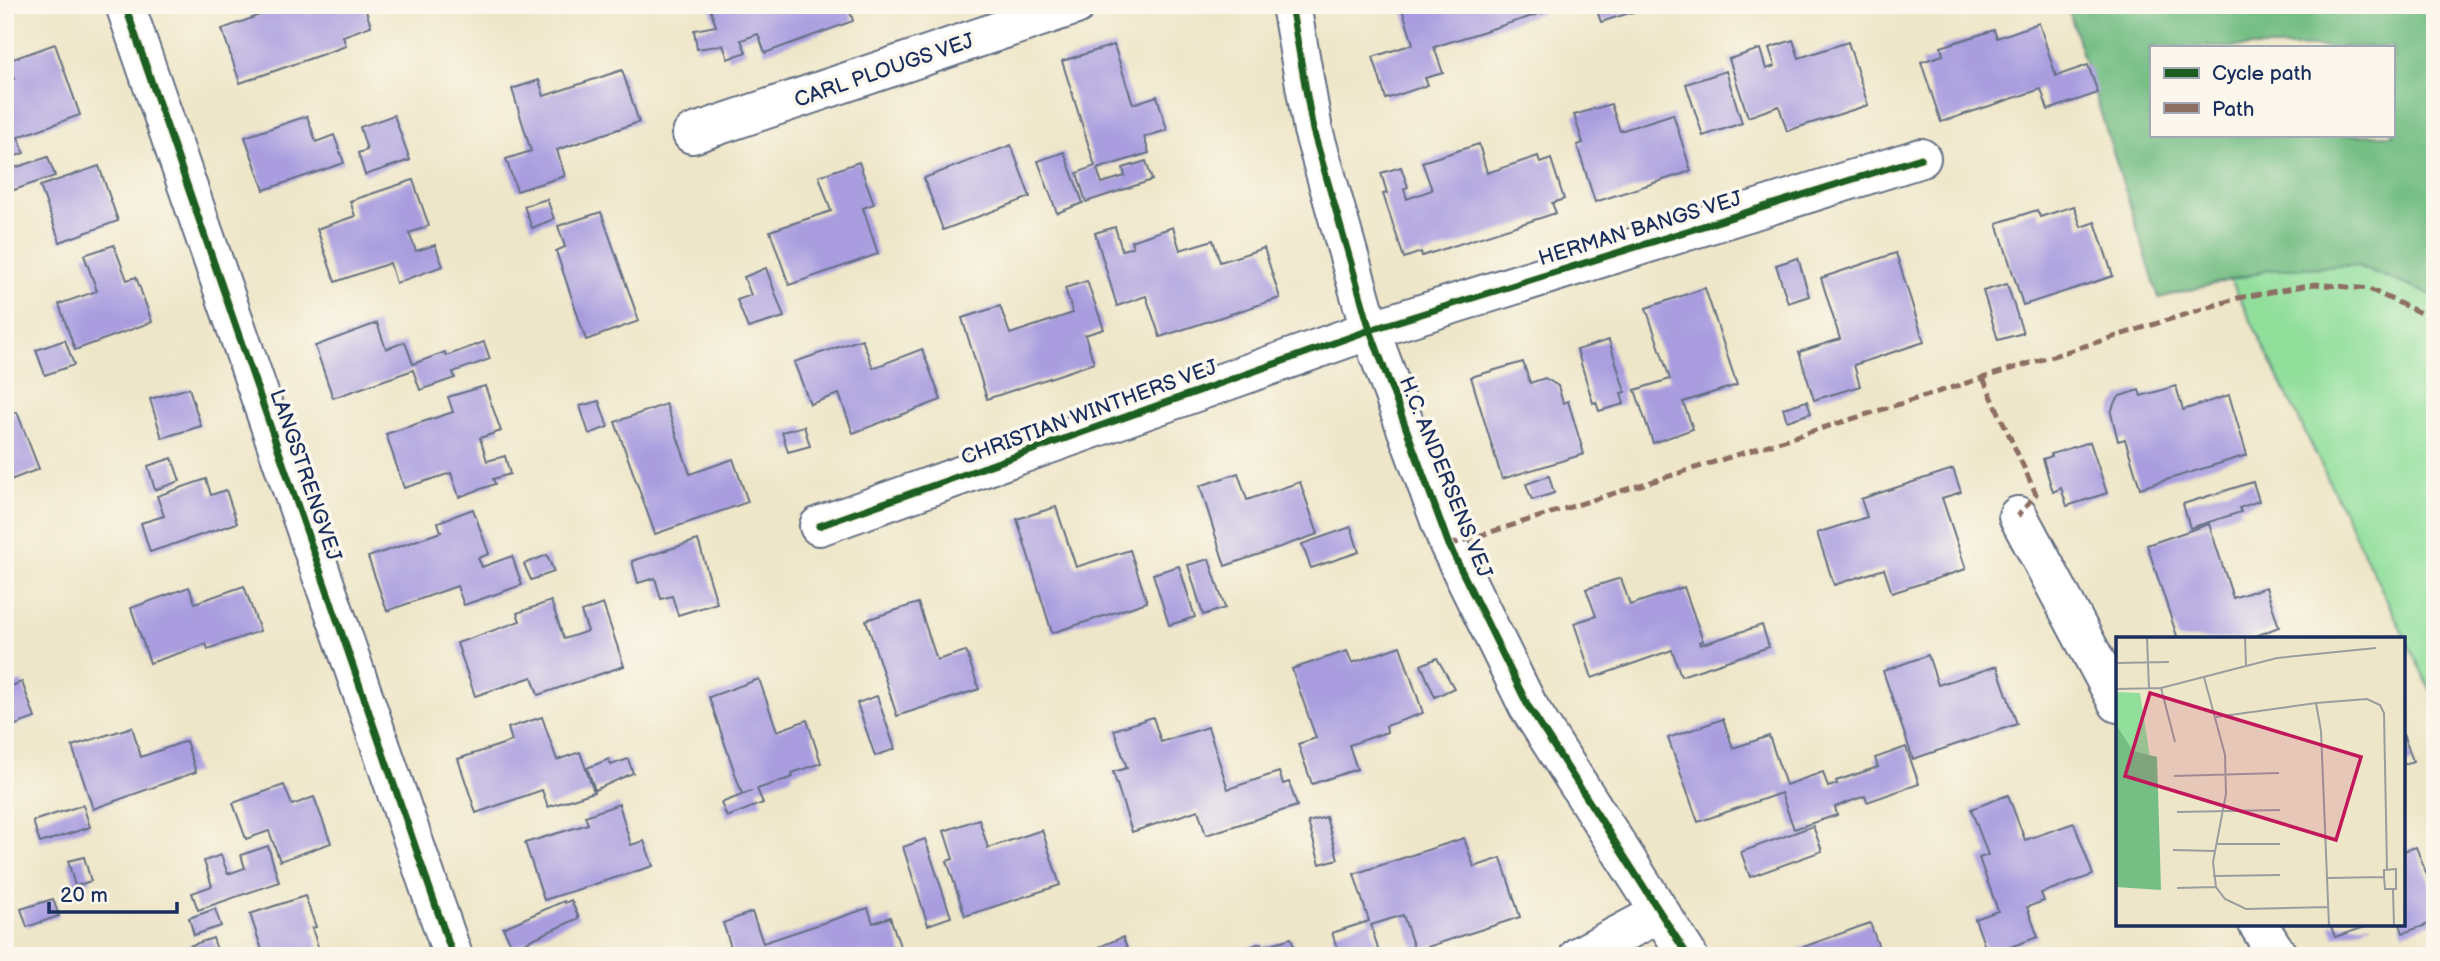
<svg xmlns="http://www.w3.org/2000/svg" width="2440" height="961" font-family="'Balsamiq Sans',sans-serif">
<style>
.green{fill:#92df9c;stroke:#56877d;stroke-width:2}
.forest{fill:#75be84;stroke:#487671;stroke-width:2;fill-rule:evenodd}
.building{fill:#a99ddf}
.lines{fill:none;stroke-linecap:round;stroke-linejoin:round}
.street-casing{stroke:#656f83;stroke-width:42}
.street{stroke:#fff;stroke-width:38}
.quiet{stroke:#8d6e63;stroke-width:5;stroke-dasharray:10 5;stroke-linecap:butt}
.cycleway-casing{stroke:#fbf7ec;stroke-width:11}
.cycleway{stroke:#1b5e20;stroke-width:7}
.labels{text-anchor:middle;stroke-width:7;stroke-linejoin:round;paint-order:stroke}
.street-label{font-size:21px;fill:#1b2f5e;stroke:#fbf7ec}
.inset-road{fill:none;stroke:#9a9d9e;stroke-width:2}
.view{fill:#c2185b;fill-opacity:0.15;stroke:#c2185b;stroke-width:3.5}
.inset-edge{fill:none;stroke:#1b2f5e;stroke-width:3.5}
</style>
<rect width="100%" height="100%" fill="#fbf7ec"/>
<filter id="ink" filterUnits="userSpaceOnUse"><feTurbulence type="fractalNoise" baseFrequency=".0143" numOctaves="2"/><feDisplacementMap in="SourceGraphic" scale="14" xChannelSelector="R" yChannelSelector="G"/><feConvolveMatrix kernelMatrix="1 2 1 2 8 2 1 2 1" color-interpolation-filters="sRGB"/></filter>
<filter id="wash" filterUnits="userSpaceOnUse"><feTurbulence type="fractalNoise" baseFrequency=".00686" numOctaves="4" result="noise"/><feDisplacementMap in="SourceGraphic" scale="28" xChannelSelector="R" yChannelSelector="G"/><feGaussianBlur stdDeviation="1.57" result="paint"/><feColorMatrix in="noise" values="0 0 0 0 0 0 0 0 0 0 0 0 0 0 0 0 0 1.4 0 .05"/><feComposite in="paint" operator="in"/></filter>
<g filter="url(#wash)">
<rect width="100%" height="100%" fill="#eee6c8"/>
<!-- green -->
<polygon class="green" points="2355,265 2435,296 2435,699 2231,280 2269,270"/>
<!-- forest -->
<path class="forest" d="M 2067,5 L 2435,5 L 2435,296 L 2355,265 L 2269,270 L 2159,298 ZM 2151,47 L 2393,47 L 2393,135 L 2151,135 Z"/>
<g id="blocks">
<!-- building -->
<g class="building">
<polygon points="260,5 364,5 371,26 343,36 346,46 240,83 222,29 263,14"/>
<polygon points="709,5 848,5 853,21 765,53 758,34 741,40 746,52 728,59 723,45 697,49 694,30 716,26"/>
<polygon points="1401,5 1564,5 1564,6 1434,47 1443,73 1425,78 1428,85 1386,99 1373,57 1413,44"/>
<polygon points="1595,5 1641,5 1642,9 1601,22"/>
<polygon points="2039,23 2056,76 2088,65 2098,93 2048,110 2041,89 1941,122 1921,62 1943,55 1941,47 1994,30 1997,38"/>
<polygon points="1793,40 1799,58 1848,42 1868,105 1787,131 1779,106 1748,117 1729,59 1760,49 1766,69 1775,66 1769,48"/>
<polygon points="55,44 80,115 18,137 24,153 5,160 5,119 9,117 5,106 5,82 14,79 7,61"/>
<polygon points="1114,45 1133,104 1157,96 1167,130 1144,137 1149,153 1097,169 1102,183 1125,176 1123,168 1146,161 1152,180 1086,202 1077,173 1095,166 1062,61"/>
<polygon points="622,70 639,122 557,150 565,176 517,191 506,159 531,151 512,89 539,80 544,96"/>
<polygon points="1726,71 1742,123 1703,136 1686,84"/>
<polygon points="1611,104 1620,131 1673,114 1691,171 1595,202 1577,145 1583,143 1574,115"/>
<polygon points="394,115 410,160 365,175 358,153 367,150 360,127"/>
<polygon points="307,116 316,142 334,135 344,163 264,190 245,137"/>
<polygon points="1479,144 1487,173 1538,156 1540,163 1551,159 1564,199 1552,203 1556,213 1422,256 1421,252 1404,258 1383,194 1387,193 1381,173 1401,167 1408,187 1404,189 1407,199 1432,190 1422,162"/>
<polygon points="1011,145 1030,197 943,230 924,178"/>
<polygon points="1064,152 1083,203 1057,213 1038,161"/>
<polygon points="48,157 55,176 5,193 5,171"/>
<polygon points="859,162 874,204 863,208 878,254 789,285 770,231 831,211 819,176"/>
<polygon points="99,166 118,221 60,242 40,186"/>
<polygon points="413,180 429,226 409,233 416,251 435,245 443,266 396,283 390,263 335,282 317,229 355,216 350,201"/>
<polygon points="547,199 554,219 532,228 524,206"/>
<polygon points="2074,206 2081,227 2095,222 2113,276 2023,305 1997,223 2037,210 2040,217"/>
<polygon points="601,212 639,321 586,340 556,251 565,247 558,226"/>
<polygon points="1115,227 1122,250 1133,247 1131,241 1173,227 1180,250 1213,240 1220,262 1264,248 1280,298 1160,337 1146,296 1117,306 1095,233"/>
<polygon points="114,245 127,280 136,277 152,322 75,350 59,304 97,291 84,255"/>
<polygon points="1896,253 1924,342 1854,365 1860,386 1814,400 1799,352 1840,339 1821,278"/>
<polygon points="1798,258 1809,296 1788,303 1776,265"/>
<polygon points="766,268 784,317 748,328 737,300 751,295 744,277"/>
<polygon points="1087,281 1104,329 1085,335 1094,363 987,399 962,318 1000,306 1010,334 1073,313 1065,288"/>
<polygon points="2007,284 2023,333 1998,340 1983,291"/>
<polygon points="1705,288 1737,385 1683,402 1693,429 1653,443 1635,390 1670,379 1646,308"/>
<polygon points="377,323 386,349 405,342 413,364 445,352 446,356 484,342 490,359 453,372 455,378 420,390 413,370 333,398 315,346"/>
<polygon points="862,339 873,368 922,349 941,400 853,433 839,394 810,404 794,362"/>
<polygon points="65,340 74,365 45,375 36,350"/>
<polygon points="1609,340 1625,392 1621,393 1624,404 1599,411 1596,402 1593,403 1577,350"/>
<polygon points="1523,362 1530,383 1545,378 1558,386 1563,403 1568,401 1584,454 1502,479 1471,377"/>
<polygon points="485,386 501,431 480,438 487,461 505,456 510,474 493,479 495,484 459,497 451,473 404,488 386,434 453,412 448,397"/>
<polygon points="2176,386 2183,410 2229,395 2247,455 2140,488 2125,439 2118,441 2111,413 2114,404 2120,396 2139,390 2141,396"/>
<polygon points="189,388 201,426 162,438 150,399"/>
<polygon points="599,401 608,427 589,434 580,406"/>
<polygon points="1807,401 1811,413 1787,421 1783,408"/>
<polygon points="666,404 690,474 733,459 748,502 655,534 615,422"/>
<polygon points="17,412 39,469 5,482 5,416"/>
<polygon points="804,426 810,446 788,452 782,432"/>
<polygon points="2090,442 2107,493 2067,506 2061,488 2053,492 2043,459 2052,456 2051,454"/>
<polygon points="172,458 180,481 155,490 148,466"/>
<polygon points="1953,469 1961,492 1942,498 1966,569 1892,593 1884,569 1834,585 1817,533 1867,517 1861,499"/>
<polygon points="1238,473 1247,500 1300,482 1318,534 1225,566 1200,486"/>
<polygon points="1549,476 1554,493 1532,500 1526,484"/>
<polygon points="206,479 211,495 226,490 237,523 150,552 141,523 164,516 157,496"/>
<polygon points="2253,482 2259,501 2239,508 2241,512 2190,528 2183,504"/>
<polygon points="1056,507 1076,567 1130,550 1147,602 1052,633 1017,519"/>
<polygon points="473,509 489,554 478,558 482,567 512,556 522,585 464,605 457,586 387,611 368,557 441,532 438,522"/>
<polygon points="2209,524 2233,598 2266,587 2279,627 2247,639 2178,639 2147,545"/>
<polygon points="1351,527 1359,552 1311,568 1302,544"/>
<polygon points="698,540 717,603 678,615 672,596 661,599 655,578 638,583 632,561"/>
<polygon points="547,555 554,572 531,580 524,564"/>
<polygon points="1209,559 1225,608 1203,615 1188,565"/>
<polygon points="1179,566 1195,617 1169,625 1153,574"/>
<polygon points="1621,578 1630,605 1684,587 1703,641 1699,642 1700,645 1762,625 1769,647 1681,676 1672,650 1592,678 1574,623 1596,616 1586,589"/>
<polygon points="244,586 260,631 208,649 206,644 150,663 131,608 189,587 195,603"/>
<polygon points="551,601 564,639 588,631 581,612 603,604 624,666 538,695 532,677 475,696 457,643 520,621 517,613"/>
<polygon points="918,603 937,660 966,651 979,689 897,716 866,620"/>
<polygon points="1400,646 1423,713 1386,726 1387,732 1349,745 1357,769 1312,784 1298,744 1316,738 1292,669 1347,651 1352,663"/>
<polygon points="1928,655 1938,685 1997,666 2017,724 1913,759 1883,671"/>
<polygon points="1437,658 1454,688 1435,697 1421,665"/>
<polygon points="759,679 777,731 807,720 821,763 792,773 793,777 757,789 763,803 727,817 721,803 752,791 742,794 709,697"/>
<polygon points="22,682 35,718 10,727 5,715 5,688"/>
<polygon points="877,696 895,749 875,756 857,703"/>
<polygon points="542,717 557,760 580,752 594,792 548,807 542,790 476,813 458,759 512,741 508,728"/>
<polygon points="1153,717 1161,742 1208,727 1228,789 1279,772 1283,784 1289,782 1297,806 1206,835 1198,810 1132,832 1113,772 1127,768 1114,730"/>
<polygon points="1723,719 1733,748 1769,736 1786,785 1823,772 1828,787 1837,784 1836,781 1878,767 1875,758 1906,747 1919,784 1867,802 1865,796 1835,807 1837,815 1794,829 1781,793 1698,822 1668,738"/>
<polygon points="132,727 141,757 186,741 196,772 93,809 72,746"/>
<polygon points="2403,734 2413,761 2403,765"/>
<polygon points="609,759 611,765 628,759 633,773 595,790 587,768"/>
<polygon points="284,785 292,805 314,797 331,843 280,861 269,831 246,839 233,803"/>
<polygon points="2008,795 2025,840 2074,823 2093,875 2041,893 2044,901 2027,907 2038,937 1988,955 1975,919 1998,911 1979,858 1988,855 1971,809"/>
<polygon points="619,804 631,845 644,841 653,866 544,900 525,843 588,824 585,816"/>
<polygon points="83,805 90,827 40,843 33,821"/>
<polygon points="1326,817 1338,859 1320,864 1308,822"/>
<polygon points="979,819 988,848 1042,830 1060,885 965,916 947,861 953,859 944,831"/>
<polygon points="1813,826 1822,851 1750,877 1741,852"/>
<polygon points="1464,838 1474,867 1501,858 1520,917 1415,951 1403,915 1371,925 1380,956 1340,956 1332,933 1369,921 1354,874"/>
<polygon points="925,839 951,917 928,925 903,847"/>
<polygon points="268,846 279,882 198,910 192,893 212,886 204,861 221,855 228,874 245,868 241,855"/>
<polygon points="2416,847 2435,896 2435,922 2403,933 2400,924 2403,924 2403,851"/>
<polygon points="84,857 91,881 75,886 68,861"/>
<polygon points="305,896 316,927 312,928 321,956 264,956 250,914"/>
<polygon points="53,899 59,916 27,927 21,909"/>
<polygon points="571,900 579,918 513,948 503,928 564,901 565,903"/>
<polygon points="868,908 873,923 890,917 903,955 734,956 723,923 752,912 763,943"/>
<polygon points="215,909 221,926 194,935 189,918"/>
<polygon points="1870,923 1882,956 1781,956 1781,955"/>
<polygon points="2330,924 2371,924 2371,925 2335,937"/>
<polygon points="1123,937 1129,954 1102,956 1099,947"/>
<polygon points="213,938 219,956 162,956 162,955"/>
<polygon points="1291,938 1297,956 1222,956 1261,943 1262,947"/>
</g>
</g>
</g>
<g filter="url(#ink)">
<use href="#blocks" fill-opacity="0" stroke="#656f83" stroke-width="2"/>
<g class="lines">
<defs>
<g id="street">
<polyline points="125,5 453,956"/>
<polyline points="1291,5 1313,130 1370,330 1449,545 1528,706 1688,956"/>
<polyline points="692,134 1076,5"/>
<polyline points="2018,516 2118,703"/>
<polyline points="819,526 1370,330 1921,158"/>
<polyline points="2258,924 2278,956"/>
<polyline points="1579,956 1660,913"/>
</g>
</defs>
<!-- street casing -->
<use href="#street" class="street-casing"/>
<!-- street -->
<use href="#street" class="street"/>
<!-- quiet -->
<g class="quiet">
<polyline points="1983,378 2036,494 2018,516"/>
<polyline points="1449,545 2238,298 2315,284 2369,289 2427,316 2435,324"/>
</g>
<defs>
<g id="cycleway">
<polyline points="125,5 453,956"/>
<polyline points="1291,5 1313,130 1370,330 1449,545 1528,706 1688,956"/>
<polyline points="819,526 1370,330 1921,158"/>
</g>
</defs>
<!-- cycleway casing -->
<use href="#cycleway" class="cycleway-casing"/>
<!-- cycleway -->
<use href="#cycleway" class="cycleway"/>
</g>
</g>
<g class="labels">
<!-- street labels -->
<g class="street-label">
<text transform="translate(884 70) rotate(-19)" y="7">CARL PLOUGS VEJ</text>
<text transform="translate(1640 228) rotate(-17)" y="7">HERMAN BANGS VEJ</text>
<text transform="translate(1089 412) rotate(-20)" y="7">CHRISTIAN WINTHERS VEJ</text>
<text transform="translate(306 475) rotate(71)" y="7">LANGSTRENGVEJ</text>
<text transform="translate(1446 477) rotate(68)" y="7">H.C. ANDERSENS VEJ</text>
</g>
</g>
<!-- overview -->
<g transform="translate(2116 637)">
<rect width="289" height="289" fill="#eee6c8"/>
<path d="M 0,55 L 24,56 L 34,120 L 17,114 L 0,87 Z" fill="#92df9c"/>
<path d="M 0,87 L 17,114 L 41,120 L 45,253 L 0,250 Z" fill="#75be84"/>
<path class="inset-road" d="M 31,0 L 33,52M 129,0 L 130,28M 0,26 L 53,25M 88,40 L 109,118 L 110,157 L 97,225 L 100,250 L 109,262 L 130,272 L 212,270M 45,51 L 59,105M 0,52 L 45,51 L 161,21 L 260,11M 200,66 L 205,94 L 213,289M 100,80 L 200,66 L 251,62 L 264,68 L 268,76 L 271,233M 58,139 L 163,136M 61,175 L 164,173M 100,207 L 164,207M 57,213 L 99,214M 97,239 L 164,238M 211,241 L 268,240 L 269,252 L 280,252 L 280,232 L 268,233 L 268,240M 61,251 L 100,250M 277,252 L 278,289"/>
<path class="view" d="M 34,56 L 245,120 L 220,203 L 9,139 Z"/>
<rect width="289" height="289" class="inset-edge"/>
</g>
<!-- margin -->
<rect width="2440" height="961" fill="none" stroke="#fbf7ec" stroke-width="28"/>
<!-- legend -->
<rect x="2150" y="46" width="245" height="91" fill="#fbf7ec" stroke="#a1a7b3" stroke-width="2"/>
<rect x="2164" y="68" width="35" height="10" fill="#1b5e20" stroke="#a1a7b3" stroke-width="2"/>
<text x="2212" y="80" font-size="21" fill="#1b2f5e">Cycle path</text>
<rect x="2164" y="103" width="35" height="10" fill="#8d6e63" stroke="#a1a7b3" stroke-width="2"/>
<text x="2212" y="116" font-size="21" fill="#1b2f5e">Path</text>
<!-- scale -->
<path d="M49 902v10h128v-10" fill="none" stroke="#1b2f5e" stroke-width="3.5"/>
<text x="60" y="902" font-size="21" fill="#1b2f5e" stroke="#fbf7ec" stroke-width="5" paint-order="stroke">20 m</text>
</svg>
